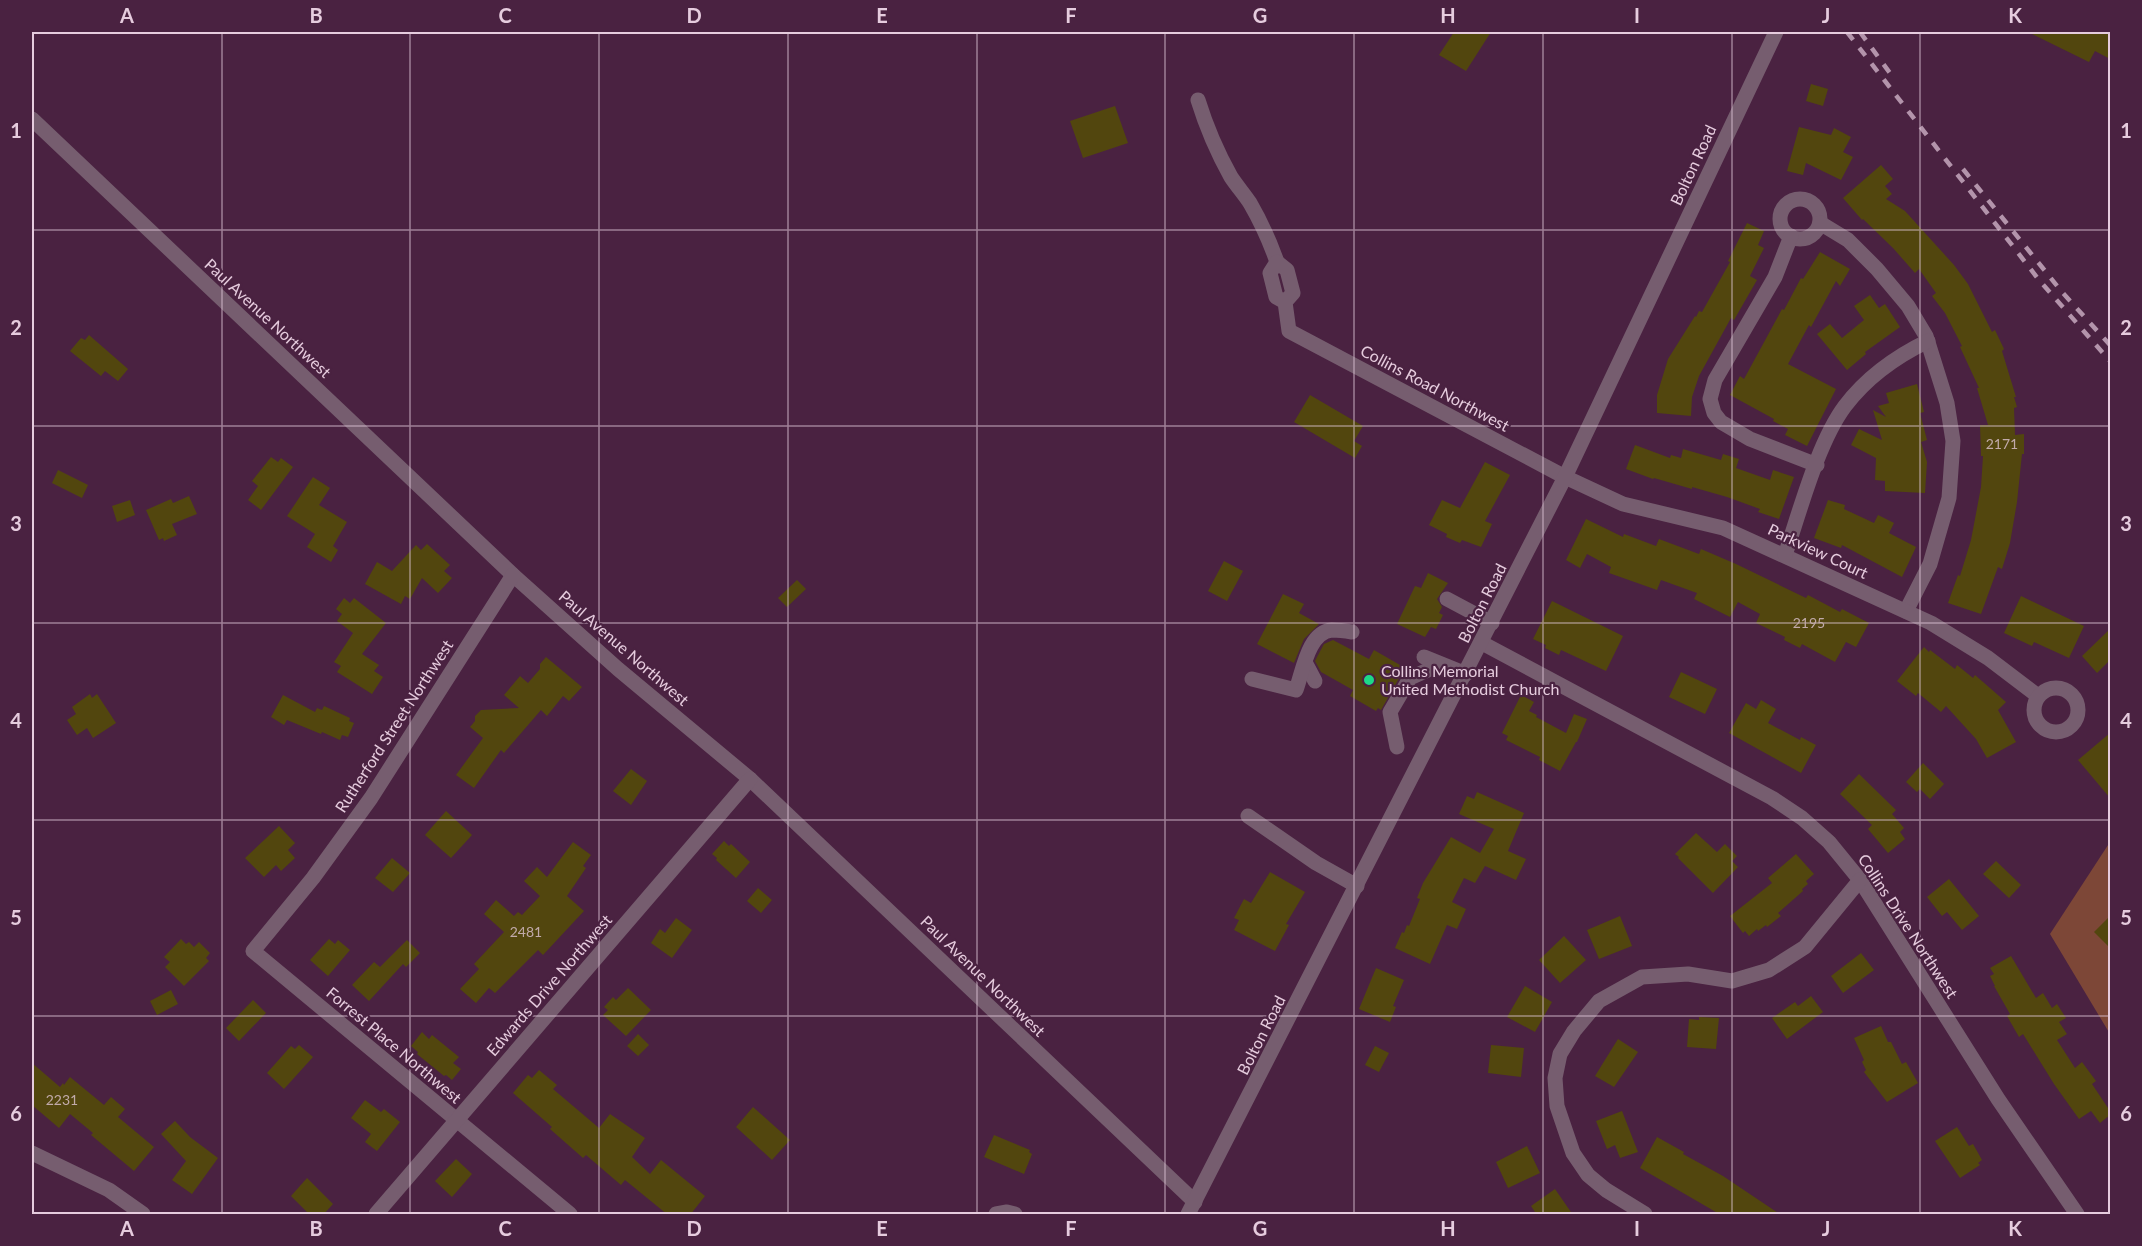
<svg xmlns="http://www.w3.org/2000/svg" width="2142" height="1246" font-family="Lato,sans-serif">
<style>
.green{fill:#7d4737}
.building{fill:#52460e}
.lines{fill:none;stroke-linecap:round;stroke-linejoin:round}
.minor{stroke:#765d6f;stroke-width:15}
.rail{stroke:#b394ab;stroke-width:4.5;stroke-dasharray:10 10;stroke-linecap:butt}
.grid{fill:none;stroke:#e6ccde;stroke-width:1.5;stroke-opacity:0.55}
.poi-dot{fill:#1dd988;stroke:#4a2241;stroke-width:2}
.labels{text-anchor:middle;stroke-width:4.5;stroke-linejoin:round;paint-order:stroke}
.number-label{font-size:14px;fill:#c1aaaa}
.street-label{font-size:16px;fill:#e6ccde;stroke:#4a2241}
.poi-label{font-size:16px;fill:#e6ccde;stroke:#4a2241;text-anchor:start}
.neatline{fill:none;stroke:#e6ccde;stroke-width:2}
.grid-label{font-size:20px;text-anchor:middle;font-weight:bold;fill:#e6ccde}
</style>
<rect width="100%" height="100%" fill="#4a2241"/>
<!-- green -->
<polygon class="green" points="2110,842 2110,1034 2050,934"/>
<!-- building -->
<g class="building">
<polygon points="1454,32 1491,32 1466,71 1439,55"/>
<polygon points="2028,32 2110,32 2110,59 2095,51 2089,62"/>
<polygon points="1811,84 1828,89 1823,106 1806,101"/>
<polygon points="1115,106 1128,143 1083,158 1070,121"/>
<polygon points="1799,127 1831,135 1834,128 1851,137 1843,152 1853,157 1841,180 1806,163 1803,175 1787,171"/>
<polygon points="1881,165 1893,179 1885,186 1892,194 1886,199 1905,211 1954,265 1968,284 1992,332 1995,330 2004,349 2002,351 2016,397 2014,397 2017,407 2014,408 2015,435 2024,434 2024,454 2022,454 2017,502 2010,543 2002,569 1998,567 1981,614 1948,603 1958,575 1960,576 1971,540 1981,487 1983,456 1981,456 1980,425 1988,425 1977,388 1979,388 1960,347 1962,346 1945,313 1932,296 1936,293 1919,269 1915,273 1893,248 1863,219 1862,220 1843,198"/>
<polygon points="1747,223 1764,231 1758,245 1764,248 1750,276 1757,280 1734,320 1731,318 1699,376 1692,397 1691,416 1657,413 1657,395 1668,359 1695,316 1696,317 1699,311 1702,312 1730,262 1728,261"/>
<polygon points="1820,252 1850,269 1840,286 1836,281 1811,327 1809,325 1788,364 1836,389 1807,446 1785,435 1788,429 1773,421 1774,419 1730,395 1740,376 1744,379 1782,309 1784,310 1801,278 1803,279"/>
<polygon points="1870,295 1879,308 1885,304 1900,327 1865,352 1866,354 1847,370 1817,334 1830,324 1842,338 1864,320 1854,306"/>
<polygon points="89,335 128,369 118,381 105,371 101,376 70,351 81,338 85,340"/>
<polygon points="1917,384 1924,412 1920,413 1927,440 1921,442 1927,462 1925,493 1885,491 1885,481 1875,480 1876,458 1851,445 1859,429 1882,440 1873,410 1886,417 1878,406 1889,403 1886,393"/>
<polygon points="1310,395 1363,426 1354,441 1362,446 1355,458 1294,422"/>
<polygon points="1635,445 1670,458 1671,455 1681,458 1683,449 1721,460 1723,454 1739,459 1736,468 1770,480 1773,470 1794,477 1779,519 1758,512 1760,509 1727,497 1692,487 1692,489 1654,478 1653,479 1626,469"/>
<polygon points="271,457 278,462 281,458 293,467 261,510 248,500 258,486 252,481"/>
<polygon points="1485,462 1510,475 1485,521 1492,524 1481,547 1462,540 1460,543 1446,537 1447,534 1429,525 1442,500 1460,508"/>
<polygon points="58,470 88,485 82,498 52,483"/>
<polygon points="313,477 330,488 319,505 347,522 333,546 338,550 331,562 307,547 315,534 287,516"/>
<polygon points="189,496 197,514 172,524 177,535 164,541 163,538 159,540 146,510 171,499 173,503"/>
<polygon points="130,500 135,515 117,522 112,506"/>
<polygon points="1828,500 1845,505 1844,509 1874,523 1878,515 1894,523 1889,533 1916,547 1902,577 1842,545 1841,548 1814,538"/>
<polygon points="1586,519 1623,537 1624,534 1656,546 1659,539 1699,554 1701,549 1736,564 1806,598 1808,595 1840,612 1842,609 1869,623 1856,647 1846,642 1835,662 1802,644 1800,648 1784,640 1785,637 1756,623 1760,614 1738,602 1730,617 1694,599 1697,593 1661,580 1657,590 1609,573 1611,567 1587,554 1580,568 1566,560"/>
<polygon points="427,544 450,565 444,571 452,578 438,593 422,578 410,599 405,596 401,604 365,584 377,562 392,571 416,545 421,550"/>
<polygon points="1224,561 1243,571 1227,601 1208,591"/>
<polygon points="1428,573 1448,583 1437,599 1442,607 1439,613 1443,615 1436,629 1431,627 1425,637 1397,624 1415,586 1421,588"/>
<polygon points="797,580 806,589 787,607 778,598"/>
<polygon points="1283,594 1304,604 1299,613 1319,624 1304,639 1294,663 1257,644"/>
<polygon points="2021,596 2084,626 2069,658 2034,642 2032,646 2004,633"/>
<polygon points="344,598 350,603 354,598 386,623 362,654 379,665 374,671 383,677 372,694 337,672 341,666 334,662 353,633 337,621 342,614 336,609"/>
<polygon points="1552,601 1623,636 1606,671 1561,650 1559,655 1545,648 1546,645 1533,639"/>
<polygon points="2110,629 2110,660 2097,673 2082,656"/>
<polygon points="1333,640 1369,659 1374,650 1407,669 1402,673 1381,710 1378,708 1376,711 1350,696 1353,690 1321,672 1315,661 1317,657 1324,644"/>
<polygon points="1924,647 1929,652 1930,650 1955,669 1957,665 1973,678 1975,675 2006,702 1998,710 2016,742 1987,758 1976,739 1946,706 1941,712 1918,693 1916,696 1897,681"/>
<polygon points="546,657 582,687 569,701 563,696 547,716 541,710 504,753 501,750 474,788 456,775 483,738 470,727 475,721 475,716 481,710 519,708 504,695 520,676 528,683 540,669 540,664"/>
<polygon points="1681,672 1717,689 1705,714 1669,697"/>
<polygon points="90,694 92,698 97,694 116,723 93,738 87,728 77,735 67,720 76,714 72,707"/>
<polygon points="283,695 315,712 317,708 322,710 324,706 350,718 349,721 354,723 348,737 342,735 340,740 322,732 321,734 287,720 284,725 271,717"/>
<polygon points="1521,695 1534,702 1529,711 1537,715 1536,717 1566,733 1574,714 1587,719 1577,742 1576,742 1560,771 1539,760 1540,757 1506,740 1508,736 1502,733"/>
<polygon points="1761,700 1776,709 1768,723 1800,740 1801,737 1816,745 1801,773 1729,733 1746,703 1756,709"/>
<polygon points="2110,733 2110,798 2078,760"/>
<polygon points="1923,763 1944,784 1930,799 1920,789 1917,792 1906,782"/>
<polygon points="631,769 647,781 631,805 613,791"/>
<polygon points="1859,774 1896,810 1892,814 1904,828 1900,832 1905,839 1888,853 1868,829 1872,825 1840,794"/>
<polygon points="1477,792 1524,813 1508,851 1526,859 1516,880 1485,866 1475,883 1464,878 1452,902 1466,909 1457,929 1447,925 1430,964 1395,948 1402,932 1404,933 1407,925 1409,926 1420,899 1417,898 1423,883 1451,837 1480,853 1494,829 1459,814 1467,796 1474,799"/>
<polygon points="446,811 472,835 451,858 425,835"/>
<polygon points="279,826 295,843 288,850 295,858 281,871 276,865 264,877 245,858"/>
<polygon points="1696,833 1717,852 1725,844 1737,856 1732,861 1738,867 1713,893 1678,858 1679,857 1675,854"/>
<polygon points="724,841 729,846 731,844 750,862 736,878 716,860 717,858 712,854"/>
<polygon points="573,842 591,855 583,866 586,868 567,896 584,911 543,955 538,950 495,993 489,988 476,1003 460,989 479,969 474,964 504,932 484,914 496,900 514,916 518,912 522,915 540,896 524,881 537,867 547,877"/>
<polygon points="1796,854 1814,874 1806,881 1808,884 1802,889 1803,891 1778,913 1781,916 1767,927 1766,925 1758,931 1757,929 1749,936 1745,931 1743,933 1730,916 1772,883 1768,878"/>
<polygon points="392,858 410,873 393,892 375,878"/>
<polygon points="1996,861 2021,885 2009,898 1983,874"/>
<polygon points="1270,872 1305,892 1286,924 1289,925 1275,951 1234,930 1239,920 1234,918 1244,899 1251,903"/>
<polygon points="1949,879 1979,916 1962,930 1947,912 1942,916 1927,897"/>
<polygon points="758,888 772,900 761,913 747,901"/>
<polygon points="1620,916 1632,946 1599,959 1587,930"/>
<polygon points="2110,916 2110,948 2094,932"/>
<polygon points="676,918 692,930 672,958 651,943 660,929 665,933"/>
<polygon points="1564,936 1586,960 1560,983 1539,960"/>
<polygon points="181,939 186,944 189,942 194,947 199,942 210,953 206,958 209,961 184,986 165,967 170,962 164,957"/>
<polygon points="329,939 335,944 338,940 350,950 328,976 310,960"/>
<polygon points="407,940 420,953 406,967 403,964 369,1001 352,985 374,962 380,967"/>
<polygon points="1861,953 1874,970 1843,993 1831,976"/>
<polygon points="2011,956 2036,998 2043,993 2052,1008 2057,1004 2066,1018 2059,1022 2067,1034 2057,1040 2075,1068 2082,1062 2096,1081 2092,1084 2110,1111 2110,1115 2100,1123 2091,1111 2079,1119 2054,1084 2023,1034 2019,1037 2007,1016 2010,1014 1994,986 1995,986 1990,976 1994,974 1990,968"/>
<polygon points="1376,968 1404,980 1393,1006 1396,1007 1390,1022 1359,1009"/>
<polygon points="1525,986 1552,1002 1535,1032 1507,1017"/>
<polygon points="628,988 651,1010 626,1036 603,1015 608,1010 604,1007 613,997 616,1000"/>
<polygon points="171,990 178,1004 157,1015 150,1001"/>
<polygon points="1811,996 1823,1012 1787,1039 1772,1018 1795,1002 1798,1006"/>
<polygon points="253,1000 266,1013 239,1041 226,1028"/>
<polygon points="1699,1017 1719,1018 1716,1049 1687,1047 1689,1019 1699,1020"/>
<polygon points="1881,1026 1888,1042 1891,1042 1902,1064 1906,1062 1918,1083 1887,1102 1864,1072 1866,1070 1862,1062 1864,1060 1854,1038"/>
<polygon points="422,1032 429,1039 432,1035 459,1057 453,1063 461,1069 452,1080 446,1075 444,1076 417,1054 418,1052 411,1046"/>
<polygon points="638,1034 649,1045 638,1056 627,1046"/>
<polygon points="1618,1039 1638,1052 1614,1087 1595,1076"/>
<polygon points="299,1045 313,1057 284,1089 267,1073 291,1046 295,1049"/>
<polygon points="1491,1045 1524,1048 1521,1077 1488,1073"/>
<polygon points="1375,1046 1389,1053 1379,1072 1365,1065"/>
<polygon points="32,1063 60,1087 63,1083 64,1085 70,1077 104,1105 111,1097 125,1109 118,1117 154,1147 134,1171 91,1135 93,1133 70,1114 59,1128 32,1105"/>
<polygon points="539,1070 557,1085 553,1089 599,1128 610,1114 645,1138 632,1157 650,1174 661,1160 705,1196 690,1215 668,1215 625,1180 621,1185 586,1155 583,1158 550,1129 552,1127 513,1093 528,1075 532,1078"/>
<polygon points="365,1100 381,1112 384,1109 400,1122 377,1151 365,1142 371,1134 351,1118"/>
<polygon points="753,1107 790,1140 772,1160 736,1127"/>
<polygon points="1622,1111 1638,1152 1620,1158 1615,1145 1607,1149 1596,1121"/>
<polygon points="175,1121 190,1137 218,1158 192,1194 172,1180 186,1161 161,1134"/>
<polygon points="1957,1127 1969,1146 1973,1144 1982,1160 1978,1163 1980,1165 1960,1178 1935,1141"/>
<polygon points="994,1135 1030,1150 1029,1152 1032,1154 1024,1174 984,1157"/>
<polygon points="1657,1137 1684,1152 1683,1154 1723,1176 1781,1215 1721,1215 1640,1168"/>
<polygon points="1527,1146 1540,1173 1508,1188 1496,1162"/>
<polygon points="456,1159 472,1174 452,1197 435,1181"/>
<polygon points="307,1178 333,1204 323,1215 310,1215 291,1196"/>
<polygon points="1555,1189 1573,1215 1537,1215 1531,1206"/>
</g>
<g class="lines">
<!-- minor -->
<g class="minor">
<path d="M 1198,100 C 1206,126 1217,152 1231,177 C 1237,186 1244,194 1250,203 C 1261,222 1270,242 1277,262"/>
<polyline points="32,119 513,575 618,669 750,779 1195,1202"/>
<circle cx="1800" cy="219" r="20"/>
<polyline points="1820,223 1848,240 1877,269 1908,306 1926,336 1947,403 1953,441 1949,498 1930,564 1906,611"/>
<polyline points="1791,236 1775,277 1715,380 1710,399 1714,413 1721,422 1750,439 1817,465"/>
<polyline points="1285,302 1276,297 1270,273 1277,262 1287,270 1293,293 1285,302 1289,331 1565,477 1623,504 1723,528 1931,623 1988,658 2038,696"/>
<path d="M 1785,555 C 1800,511 1818,442 1845,406 C 1867,377 1897,356 1928,341"/>
<polyline points="513,575 371,798 313,878 253,951 570,1214"/>
<polyline points="1447,599 1492,623"/>
<polyline points="1482,643 1772,798 1802,818 1829,842 1860,880 1998,1099 2077,1214"/>
<polyline points="1424,657 1466,674"/>
<polyline points="1306,664 1315,681"/>
<path d="M 1252,679 L 1296,690 C 1303,671 1308,632 1332,630 C 1339,630 1346,631 1352,632"/>
<circle cx="2056" cy="710" r="22"/>
<polyline points="1397,747 1390,712 1410,678 1439,665"/>
<polyline points="1248,816 1316,863 1357,886"/>
<polyline points="32,1153 109,1190 143,1214"/>
<polyline points="376,1214 750,779"/>
<polyline points="996,1214 1007,1212 1015,1214"/>
<polyline points="1188,1214 1565,477 1776,32"/>
<polyline points="1645,1214 1606,1190 1588,1175 1573,1153 1557,1106 1555,1078 1560,1054 1574,1031 1599,1001 1642,977 1688,974 1732,981 1769,970 1805,947 1860,880"/>
</g>
<!-- rail -->
<g class="rail">
<polyline points="1847,32 2039,280 2110,361"/>
<polyline points="1860,32 1895,80"/>
<polyline points="1963,169 2062,292 2110,345"/>
</g>
</g>
<!-- grid -->
<path class="grid" d="M 222,32 L 222,1214M 410,32 L 410,1214M 599,32 L 599,1214M 788,32 L 788,1214M 977,32 L 977,1214M 1165,32 L 1165,1214M 1354,32 L 1354,1214M 1543,32 L 1543,1214M 1732,32 L 1732,1214M 1920,32 L 1920,1214M 32,230 L 2110,230M 32,426 L 2110,426M 32,623 L 2110,623M 32,820 L 2110,820M 32,1016 L 2110,1016"/>
<!-- markers -->
<circle class="poi-dot" cx="1369" cy="680" r="6"/>
<g class="labels">
<!-- number labels -->
<g class="number-label">
<text x="2002" y="449">2171</text>
<text x="1809" y="628">2195</text>
<text x="526" y="937">2481</text>
<text x="62" y="1105">2231</text>
</g>
<!-- street labels -->
<g class="street-label">
<text transform="translate(1693 165) rotate(-65)" y="6">Bolton Road</text>
<text transform="translate(268 318) rotate(43)" y="6">Paul Avenue Northwest</text>
<text transform="translate(1435 388) rotate(28)" y="6">Collins Road Northwest</text>
<text transform="translate(1818 551) rotate(25)" y="6">Parkview Court</text>
<text transform="translate(1482 603) rotate(-63)" y="6">Bolton Road</text>
<text transform="translate(624 648) rotate(41)" y="6">Paul Avenue Northwest</text>
<text transform="translate(394 726) rotate(-57)" y="6">Rutherford Street Northwest</text>
<text transform="translate(1908 926) rotate(57)" y="6">Collins Drive Northwest</text>
<text transform="translate(983 976) rotate(44)" y="6">Paul Avenue Northwest</text>
<text transform="translate(549 985) rotate(-49)" y="6">Edwards Drive Northwest</text>
<text transform="translate(1261 1035) rotate(-63)" y="6">Bolton Road</text>
<text transform="translate(394 1045) rotate(40)" y="6">Forrest Place Northwest</text>
</g>
<!-- poi labels -->
<g class="poi-label">
<text x="1381" y="677">Collins Memorial<tspan x="1381" dy="18">United Methodist Church</tspan></text>
</g>
</g>
<!-- border -->
<rect width="2142" height="1246" fill="none" stroke="#4a2241" stroke-width="66"/>
<rect x="33" y="33" width="2076" height="1180" class="neatline"/>
<g class="grid-label">
<text x="127" y="23">A</text>
<text x="316" y="23">B</text>
<text x="505" y="23">C</text>
<text x="694" y="23">D</text>
<text x="882" y="23">E</text>
<text x="1071" y="23">F</text>
<text x="1260" y="23">G</text>
<text x="1448" y="23">H</text>
<text x="1637" y="23">I</text>
<text x="1826" y="23">J</text>
<text x="2015" y="23">K</text>
<text x="16" y="138">1</text>
<text x="2126" y="138">1</text>
<text x="16" y="335">2</text>
<text x="2126" y="335">2</text>
<text x="16" y="531">3</text>
<text x="2126" y="531">3</text>
<text x="16" y="728">4</text>
<text x="2126" y="728">4</text>
<text x="16" y="925">5</text>
<text x="2126" y="925">5</text>
<text x="16" y="1121">6</text>
<text x="2126" y="1121">6</text>
<text x="127" y="1236">A</text>
<text x="316" y="1236">B</text>
<text x="505" y="1236">C</text>
<text x="694" y="1236">D</text>
<text x="882" y="1236">E</text>
<text x="1071" y="1236">F</text>
<text x="1260" y="1236">G</text>
<text x="1448" y="1236">H</text>
<text x="1637" y="1236">I</text>
<text x="1826" y="1236">J</text>
<text x="2015" y="1236">K</text>
</g>
</svg>
